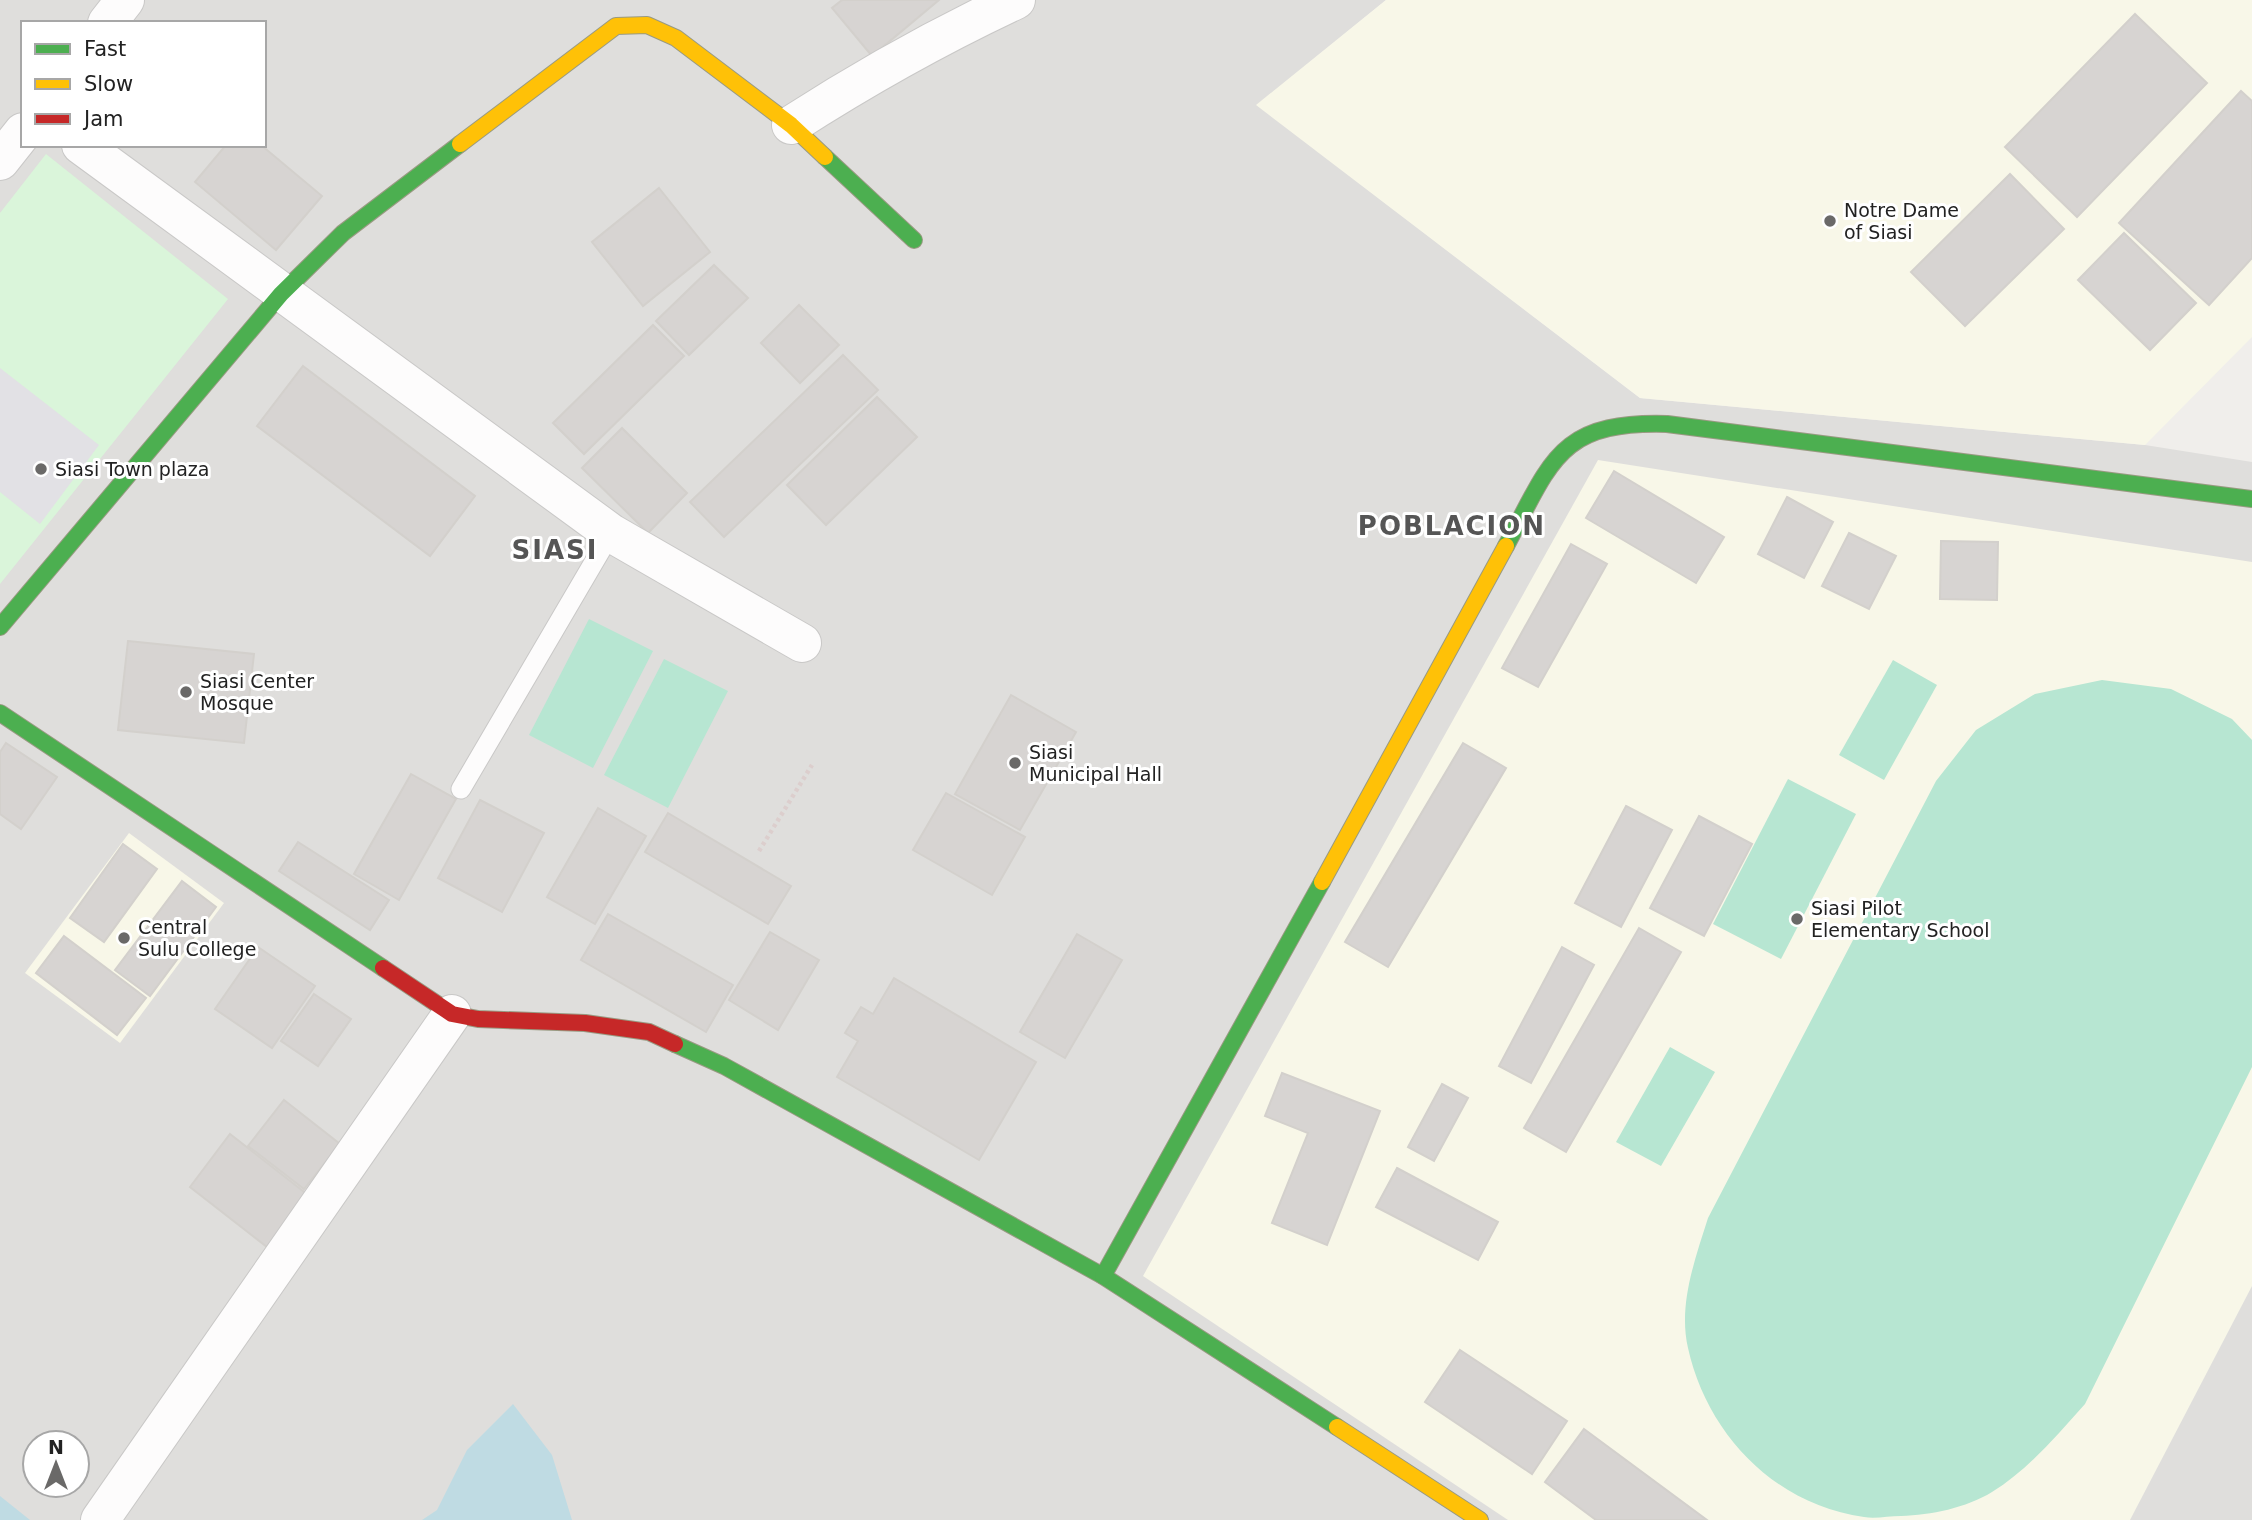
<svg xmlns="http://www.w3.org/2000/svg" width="2252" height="1520" font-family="'DejaVu Sans',sans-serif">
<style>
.residential{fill:#dfdedc;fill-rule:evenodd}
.education{fill:#f8f7e8}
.park{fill:#daf5da}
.pitch{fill:#b7e6d2}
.plaza{fill:#e2e1e5}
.water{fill:#bfdbe3}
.building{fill:#d7d4d2;stroke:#d3d0cc;stroke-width:2}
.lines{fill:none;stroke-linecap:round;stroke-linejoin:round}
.lane-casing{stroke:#c9c8c7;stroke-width:21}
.street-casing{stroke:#c9c8c7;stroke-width:40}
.fast-casing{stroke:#999a82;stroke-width:18}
.slow-casing{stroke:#999a82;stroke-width:18}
.jam-casing{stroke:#999a82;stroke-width:18}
.path{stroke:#dccecd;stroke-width:4.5;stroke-dasharray:3.5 3.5;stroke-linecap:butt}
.lane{stroke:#fdfcfc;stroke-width:19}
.street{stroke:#fdfcfc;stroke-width:38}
.fast{stroke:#4caf50;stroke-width:16}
.slow{stroke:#ffc107;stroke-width:16}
.jam{stroke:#c62828;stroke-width:16}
.poi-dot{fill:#6a6968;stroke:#fff;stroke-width:2.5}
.labels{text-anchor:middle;stroke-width:6;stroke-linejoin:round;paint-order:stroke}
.poi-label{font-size:19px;fill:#222;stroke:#fff;text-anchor:start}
.district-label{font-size:26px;font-weight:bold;letter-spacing:2px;fill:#555;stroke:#fff}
</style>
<rect width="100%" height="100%" fill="#f0eeeb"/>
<!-- residential -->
<path class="residential" d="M 0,0 L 1386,0 L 1257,105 L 1640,398 L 2145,445 L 2252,462 L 2252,1520 L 0,1520 ZM 23,23 L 264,23 L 264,145 L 23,145 ZM 35,1443 L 77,1443 L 77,1485 L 35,1485 Z"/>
<!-- education -->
<g class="education">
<polygon points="1386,0 2252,0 2252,337 2145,445 1640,398 1256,105"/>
<polygon points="1598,460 2252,562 2252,1286 2130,1520 1508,1520 1143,1276"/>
<polygon points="129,833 224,903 120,1043 25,973"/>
</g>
<!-- park -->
<polygon class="park" points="46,154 228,299 0,584 0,213"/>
<!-- pitch -->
<g class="pitch">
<polygon points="589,619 653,651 593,768 529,735"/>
<polygon points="664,659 728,691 668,808 604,775"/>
<polygon points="1893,660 1937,685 1884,780 1839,755"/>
<path d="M 2102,680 L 2171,689 L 2232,719 L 2252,740 L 2252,1067 L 2085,1404 C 2057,1435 2028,1470 1992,1492 C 1966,1508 1931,1515 1901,1516 C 1889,1516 1875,1519 1864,1517 C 1775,1505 1707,1434 1688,1348 C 1678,1305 1695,1259 1708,1218 L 1936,781 L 1976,730 L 2035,694 Z"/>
<polygon points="1788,779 1856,814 1781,959 1713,924"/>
<polygon points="1670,1047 1715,1072 1661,1166 1616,1142"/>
</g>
<!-- plaza -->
<polygon class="plaza" points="0,368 99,445 40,524 0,492"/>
<!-- water -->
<g class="water">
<polygon points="513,1404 552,1455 572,1520 422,1520 437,1510 467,1450"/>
<polygon points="0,1496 30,1520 0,1520"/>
</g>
<!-- building -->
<g class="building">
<polygon points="842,0 939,0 872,56 832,8"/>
<polygon points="2135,14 2207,83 2077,217 2005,147"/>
<polygon points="2241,91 2252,101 2252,258 2209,305 2119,223"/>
<polygon points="226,145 261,145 322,196 276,250 195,182"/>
<polygon points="2010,174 2064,229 1965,326 1911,272"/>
<polygon points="659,188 710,252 643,306 592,242"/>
<polygon points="2124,233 2196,303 2150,350 2078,280"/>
<polygon points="714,265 748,298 689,355 656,321"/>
<polygon points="799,305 839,345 800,383 761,343"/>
<polygon points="653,325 684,356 584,454 553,423"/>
<polygon points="843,355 878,390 724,537 690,502"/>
<polygon points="303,366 475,496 430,556 257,426"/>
<polygon points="877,397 917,437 826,525 787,485"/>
<polygon points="622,428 687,493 648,533 582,468"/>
<polygon points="1614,471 1724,537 1696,583 1586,518"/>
<polygon points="1787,497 1833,522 1804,578 1758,554"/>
<polygon points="1849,533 1896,556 1869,609 1822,586"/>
<polygon points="1941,541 1998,542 1997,600 1940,599"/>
<polygon points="1571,544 1607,564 1538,687 1502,668"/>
<polygon points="128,641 254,654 244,743 118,730"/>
<polygon points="1011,695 1076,732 1020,830 955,794"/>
<polygon points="6,743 57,777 21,829 0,814 0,752"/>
<polygon points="1463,743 1506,768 1388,967 1345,942"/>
<polygon points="411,774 456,799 399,900 354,874"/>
<polygon points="946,793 1025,837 992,895 913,850"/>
<polygon points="480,800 544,833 502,912 438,878"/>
<polygon points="1626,806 1672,830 1621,927 1575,903"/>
<polygon points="598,808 646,836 595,924 547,897"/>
<polygon points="668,813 791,886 768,924 645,852"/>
<polygon points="1699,816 1752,844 1704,936 1650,908"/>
<polygon points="298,842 389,900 370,930 279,871"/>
<polygon points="123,844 157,869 104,942 70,918"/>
<polygon points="182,881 216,907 150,996 115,970"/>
<polygon points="608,914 733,985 706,1032 581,960"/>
<polygon points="1639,928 1681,952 1566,1152 1524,1128"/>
<polygon points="770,932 819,960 778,1030 729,1000"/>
<polygon points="1077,934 1122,960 1065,1058 1020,1032"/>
<polygon points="64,936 146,998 117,1035 36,973"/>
<polygon points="258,947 315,986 272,1048 215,1009"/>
<polygon points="1562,947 1594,965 1531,1083 1499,1066"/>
<polygon points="894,978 1036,1062 979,1160 837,1077 858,1041 845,1033 861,1007 873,1014"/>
<polygon points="314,994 351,1019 318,1066 281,1041"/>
<polygon points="1282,1073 1380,1111 1327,1245 1272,1223 1308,1133 1265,1116"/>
<polygon points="1442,1084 1468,1098 1434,1161 1408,1147"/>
<polygon points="284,1100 340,1144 304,1189 248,1146"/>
<polygon points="230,1134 308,1195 267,1247 190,1187"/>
<polygon points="1397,1168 1498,1222 1478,1260 1376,1207"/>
<polygon points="1460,1350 1567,1421 1532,1474 1425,1402"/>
<polygon points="1584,1429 1707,1520 1596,1520 1545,1482"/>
</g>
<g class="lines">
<defs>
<polyline id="lane" points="461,789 611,533"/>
<g id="street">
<polyline points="107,23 125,0"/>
<path d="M 791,125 C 864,78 937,37 1016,0"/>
<polyline points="81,145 611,533 802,643"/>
<polyline points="0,161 23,132"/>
<polyline points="100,1520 452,1014"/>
</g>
<g id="fast">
<polyline points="825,157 914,240"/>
<path d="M 1506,546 C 1552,460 1559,421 1667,424 L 2252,499"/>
<polyline points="0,627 281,294 343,233 460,144"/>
<polyline points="0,713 383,968"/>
<polyline points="675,1044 724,1066 1103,1276 1337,1427"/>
<polyline points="1103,1276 1322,882"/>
</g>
<g id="slow">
<polyline points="460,144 616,26 647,25 676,38 791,125 825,157"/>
<polyline points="1322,882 1506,546"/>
<polyline points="1337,1427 1480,1520"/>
</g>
<polyline id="jam" points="383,968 452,1014 478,1019 585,1023 649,1032 675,1044"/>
</defs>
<!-- lane casing -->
<use href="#lane" class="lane-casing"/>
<!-- street casing -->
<use href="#street" class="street-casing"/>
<!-- fast casing -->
<use href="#fast" class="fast-casing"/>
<!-- slow casing -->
<use href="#slow" class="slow-casing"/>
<!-- jam casing -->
<use href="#jam" class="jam-casing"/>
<!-- path -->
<polyline class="path" points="759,851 812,765"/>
<!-- lane -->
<use href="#lane" class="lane"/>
<!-- street -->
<use href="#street" class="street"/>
<!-- fast -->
<use href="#fast" class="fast"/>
<!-- slow -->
<use href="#slow" class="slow"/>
<!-- jam -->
<use href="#jam" class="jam"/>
</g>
<!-- markers -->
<g class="poi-dot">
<circle cx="1830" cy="221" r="7"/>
<circle cx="41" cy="469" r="7"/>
<circle cx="186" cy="692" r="7"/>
<circle cx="1015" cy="763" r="7"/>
<circle cx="1797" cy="919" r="7"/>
<circle cx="124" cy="938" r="7"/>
</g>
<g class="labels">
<!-- poi labels -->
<g class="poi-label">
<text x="1844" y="217">Notre Dame<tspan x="1844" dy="22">of Siasi</tspan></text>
<text x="55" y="476">Siasi Town plaza</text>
<text x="200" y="688">Siasi Center<tspan x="200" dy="22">Mosque</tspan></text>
<text x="1029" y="759">Siasi<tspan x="1029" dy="22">Municipal Hall</tspan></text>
<text x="1811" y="915">Siasi Pilot<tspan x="1811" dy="22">Elementary School</tspan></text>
<text x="138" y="934">Central<tspan x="138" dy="22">Sulu College</tspan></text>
</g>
<!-- district labels -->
<g class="district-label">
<text x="1452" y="535">POBLACION</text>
<text x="555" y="559">SIASI</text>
</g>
</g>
<!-- legend -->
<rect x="21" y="21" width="245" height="126" fill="#ffffff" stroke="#a7a7a7" stroke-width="2"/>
<rect x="35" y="44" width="35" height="10" fill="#4caf50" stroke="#a7a7a7" stroke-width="2"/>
<text x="84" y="56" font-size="21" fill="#222222">Fast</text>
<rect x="35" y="79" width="35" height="10" fill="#ffc107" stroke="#a7a7a7" stroke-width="2"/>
<text x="84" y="91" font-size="21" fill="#222222">Slow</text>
<rect x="35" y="114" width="35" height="10" fill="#c62828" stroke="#a7a7a7" stroke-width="2"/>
<text x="84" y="126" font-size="21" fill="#222222">Jam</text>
<!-- north arrow -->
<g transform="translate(56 1464)"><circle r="33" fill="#ffffff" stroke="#a7a7a7" stroke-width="2"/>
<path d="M0-5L12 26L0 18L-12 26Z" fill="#6a6968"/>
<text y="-10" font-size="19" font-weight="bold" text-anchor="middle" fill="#222222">N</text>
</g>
</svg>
